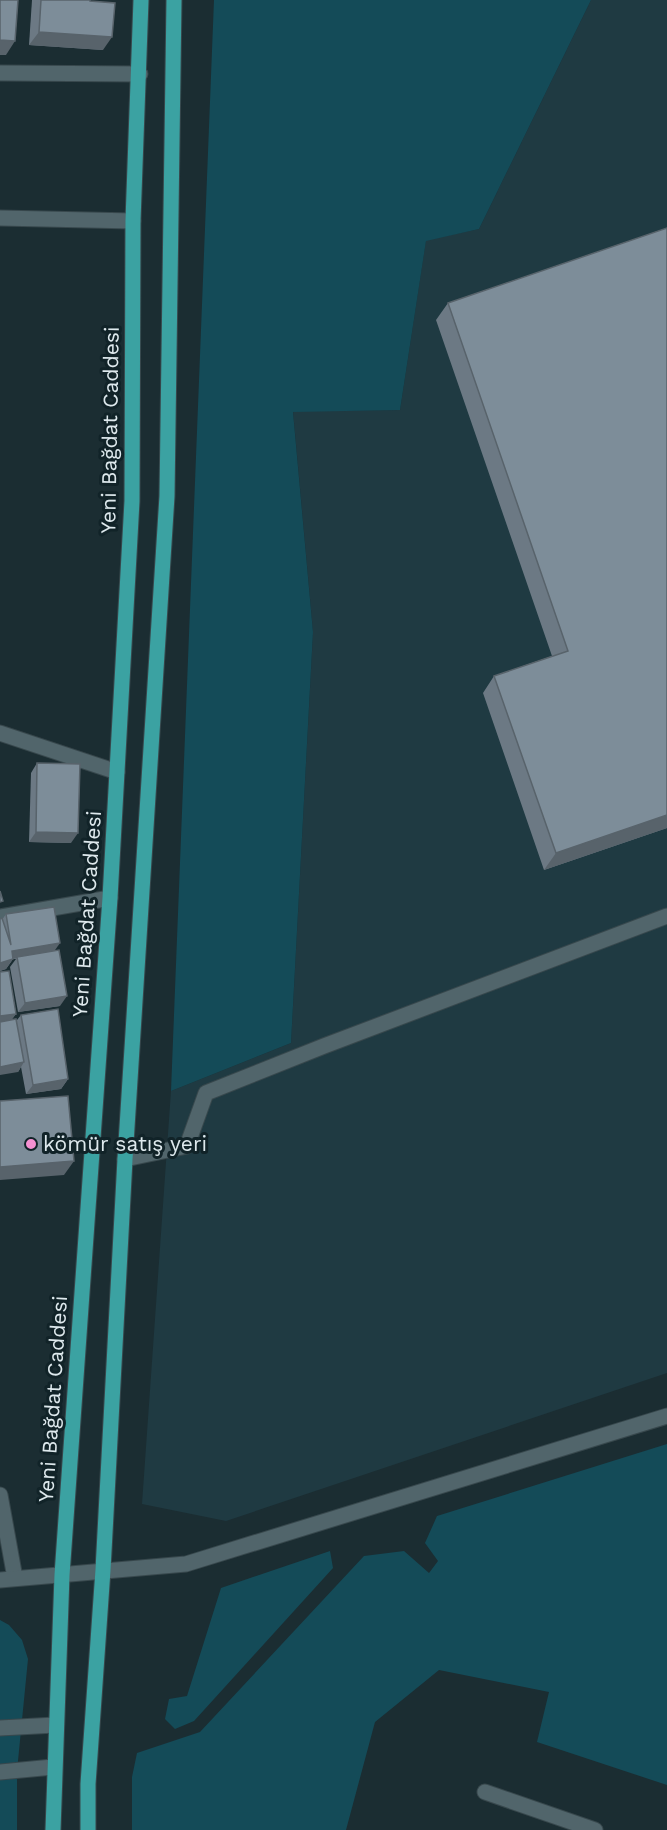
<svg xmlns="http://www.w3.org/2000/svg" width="667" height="1830" font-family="'Work Sans',sans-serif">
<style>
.built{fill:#1f3a42}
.green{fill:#144b58}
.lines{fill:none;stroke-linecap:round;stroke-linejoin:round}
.minor-casing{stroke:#38484d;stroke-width:17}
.major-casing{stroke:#38484d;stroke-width:17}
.minor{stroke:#51656b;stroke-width:15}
.major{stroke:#3ba2a2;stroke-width:15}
.wall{fill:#6c7984}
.shaded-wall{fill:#58636b}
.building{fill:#7d8d99;stroke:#58636b;stroke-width:1.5}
.poi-dot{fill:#f591d2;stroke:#112328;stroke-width:2}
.labels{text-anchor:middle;stroke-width:6;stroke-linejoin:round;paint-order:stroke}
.street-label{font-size:21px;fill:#dee9ed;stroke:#112328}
.poi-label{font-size:21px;fill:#dee9ed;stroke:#112328;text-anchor:start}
</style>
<rect width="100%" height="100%" fill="#1b2d32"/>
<!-- built -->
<polygon class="built" points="591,0 667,0 667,1373 226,1521 142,1504 171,1091 291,1043 313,632 293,411 400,410 426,240 479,229"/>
<!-- green -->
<g class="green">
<polygon points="214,0 591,0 479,229 426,241 400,410 293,412 313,632 291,1043 171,1091"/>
<polygon points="667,1444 667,1785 537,1742 549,1692 439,1670 375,1722 346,1830 132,1830 132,1777 137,1753 200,1732 364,1556 404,1551 429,1573 438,1561 425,1543 437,1516"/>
<polygon points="330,1551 333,1568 194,1721 175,1729 165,1719 169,1699 187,1696 221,1588"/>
<polygon points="0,1620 9,1625 22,1640 28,1659 17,1771 17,1830 0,1830"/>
</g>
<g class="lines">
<defs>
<g id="minor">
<polyline points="0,73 140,74"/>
<polyline points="0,218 133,221"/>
<polyline points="0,733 117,772"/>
<polyline points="0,917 110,898"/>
<polyline points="125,1159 187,1146 206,1093 324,1046 667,916"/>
<polyline points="0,1495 15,1578"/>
<polyline points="0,1580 186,1564 667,1416"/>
<polyline points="0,1728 55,1725"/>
<polyline points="0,1772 53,1767"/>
<polyline points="485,1792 595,1830"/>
</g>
<g id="major">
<polyline points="53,1830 62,1575 110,898 132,501 133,221 141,0"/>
<polyline points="88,1830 88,1784 103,1570 125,1159 167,496 174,0"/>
</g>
</defs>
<!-- minor casing -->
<use href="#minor" class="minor-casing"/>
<!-- major casing -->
<use href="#major" class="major-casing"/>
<!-- minor -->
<use href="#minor" class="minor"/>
<!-- major -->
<use href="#major" class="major"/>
</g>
<!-- wall -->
<g class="wall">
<polygon points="32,0 90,0 103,50 29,45"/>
<polygon points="667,228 667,828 544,870 483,693 494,676 552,656 436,320 448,303"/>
<polygon points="37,763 71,843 29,842 31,773"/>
<polygon points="6,914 55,951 60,1006 18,1012 10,967 16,959 13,959 6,969 0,971 0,919 2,920"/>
<polygon points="0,972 16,1014 12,1019 17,1020 21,1015 68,1079 61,1089 26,1094 21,1067 18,1072"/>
</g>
<!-- shaded-wall -->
<g class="shaded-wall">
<polygon points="39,32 112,37 103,50 29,45"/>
<polygon points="0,40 15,41 6,55 0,55"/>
<polygon points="667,815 667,828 544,870 556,853"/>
<polygon points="36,832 78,833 71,843 29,842"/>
<polygon points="60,943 53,953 5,960 12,951"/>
<polygon points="13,959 6,969 0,971 0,963"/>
<polygon points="67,996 60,1006 18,1012 25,1003"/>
<polygon points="16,1014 9,1023 0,1025 0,1016"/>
<polygon points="24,1062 18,1072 0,1075 0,1067"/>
<polygon points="68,1079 61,1089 26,1094 33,1085"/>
<polygon points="74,1161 64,1175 0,1180 0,1167"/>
</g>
<!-- building -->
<g class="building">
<polygon points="0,0 18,0 15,41 0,40"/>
<polygon points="41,0 90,0 90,1 115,3 112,37 39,32"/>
<polygon points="667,228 667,815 556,853 494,676 568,651 448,303"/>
<polygon points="37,763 80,764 78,833 36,832"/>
<polygon points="0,891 3,901 0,902"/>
<polygon points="54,907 60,943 12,951 13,959 0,963 0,919 2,918 11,945 6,914"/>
<polygon points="59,950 67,996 25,1003 17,957"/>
<polygon points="9,971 16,1014 0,1016 0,972"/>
<polygon points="58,1009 68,1079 33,1085 21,1015"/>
<polygon points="16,1019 24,1062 0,1067 0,1022"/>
<polygon points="68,1096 74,1161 0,1167 0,1101"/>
</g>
<!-- markers -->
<circle class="poi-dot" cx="31" cy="1144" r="6"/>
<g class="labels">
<!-- street labels -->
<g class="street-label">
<text transform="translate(110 430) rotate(-89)" y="7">Yeni Bağdat Caddesi</text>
<text transform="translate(87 914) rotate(-86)" y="7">Yeni Bağdat Caddesi</text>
<text transform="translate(53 1399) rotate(-86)" y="7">Yeni Bağdat Caddesi</text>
</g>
<!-- poi labels -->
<g class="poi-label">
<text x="43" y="1151">kömür satış yeri</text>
</g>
</g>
</svg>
